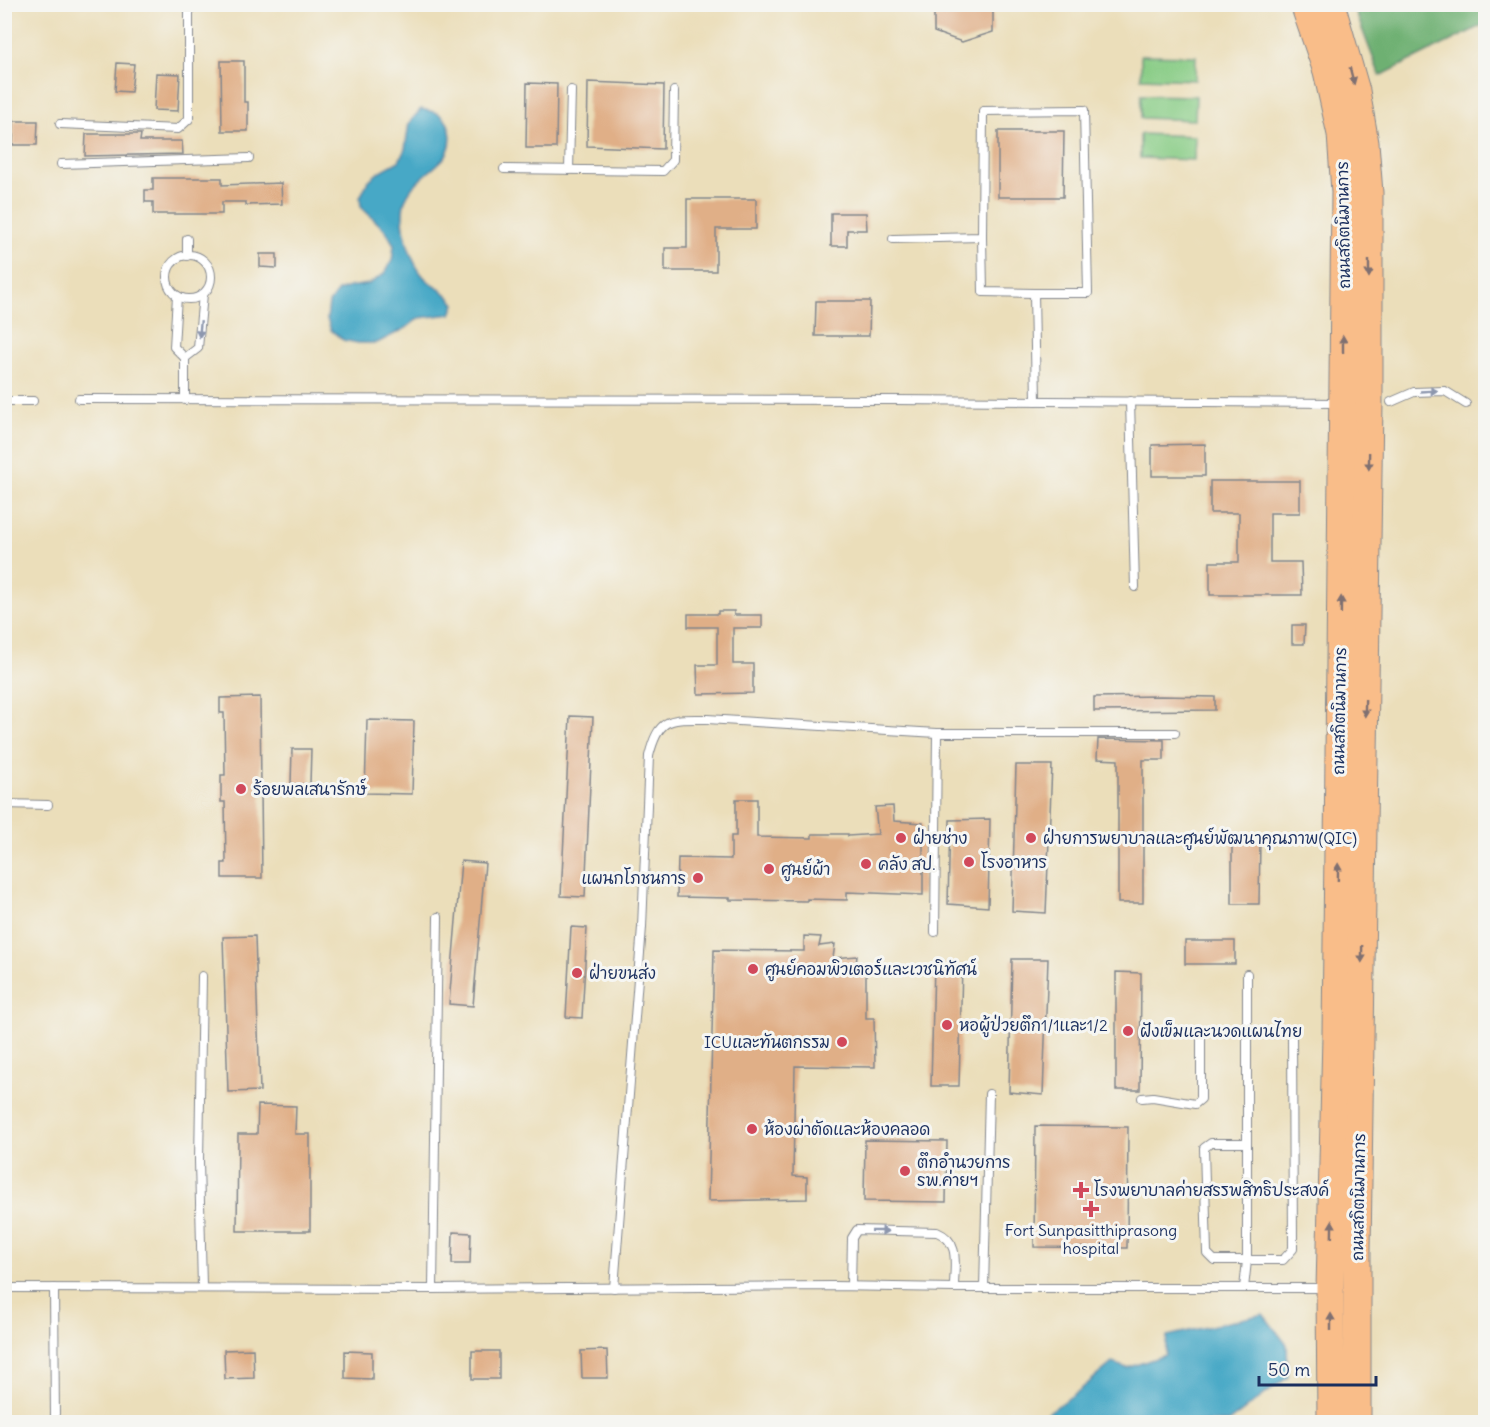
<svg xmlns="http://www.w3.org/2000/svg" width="1490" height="1427" font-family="Delius,'Playpen Sans Thai',sans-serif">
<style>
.green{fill:#88cc85;stroke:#527e72;stroke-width:1.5}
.forest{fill:#6eb072;stroke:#447068;stroke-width:1.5}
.water{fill:#46a8c6;stroke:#306c92;stroke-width:1.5}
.building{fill:#e0af87}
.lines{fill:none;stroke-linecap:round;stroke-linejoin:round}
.lane-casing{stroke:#83868c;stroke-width:10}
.primary-casing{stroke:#83868c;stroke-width:29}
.lane{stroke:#fff;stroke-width:8}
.primary{stroke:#f9bd89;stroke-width:27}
.oneway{fill:#7f6f71}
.oneway2{fill:#8d97ae}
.poi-dot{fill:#d1495b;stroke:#f6f6f2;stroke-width:2}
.labels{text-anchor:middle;stroke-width:6;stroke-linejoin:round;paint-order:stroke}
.street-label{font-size:16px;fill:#1b2f5e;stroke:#f6f6f2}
.poi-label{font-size:16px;fill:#1b2f5e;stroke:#f6f6f2;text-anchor:start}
</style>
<rect width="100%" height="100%" fill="#f6f6f2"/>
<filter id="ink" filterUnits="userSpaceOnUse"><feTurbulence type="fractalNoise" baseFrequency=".0167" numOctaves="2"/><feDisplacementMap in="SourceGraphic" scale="12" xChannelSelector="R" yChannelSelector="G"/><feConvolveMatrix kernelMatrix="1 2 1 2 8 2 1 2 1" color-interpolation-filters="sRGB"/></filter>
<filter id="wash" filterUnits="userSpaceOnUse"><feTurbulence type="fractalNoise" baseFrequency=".008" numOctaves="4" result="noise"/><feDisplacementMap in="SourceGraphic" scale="24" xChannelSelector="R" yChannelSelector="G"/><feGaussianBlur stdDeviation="1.35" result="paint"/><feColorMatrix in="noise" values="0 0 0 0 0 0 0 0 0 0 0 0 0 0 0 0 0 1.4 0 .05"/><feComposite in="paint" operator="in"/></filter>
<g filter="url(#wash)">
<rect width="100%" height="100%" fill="#ebdeba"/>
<!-- green -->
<g class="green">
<polygon points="1141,55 1196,56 1195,80 1141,78"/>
<polygon points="1141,95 1196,96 1195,120 1141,118"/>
<polygon points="1140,134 1195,136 1194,160 1140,158"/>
</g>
<!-- forest -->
<polygon class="forest" points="1353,5 1485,5 1485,24 1380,76"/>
<!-- water -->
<g class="water">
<path d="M 421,109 C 427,111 434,111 439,114 C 454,124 454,146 443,159 C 427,176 404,186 403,212 C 402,231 411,263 424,277 C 435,289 444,288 455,304 L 451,314 L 419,318 L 406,328 L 377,343 L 358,343 L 343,340 L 331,330 L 327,319 L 329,303 L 338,291 L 349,287 L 369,284 L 384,274 L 392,261 L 394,245 L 386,231 L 361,207 L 360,198 L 368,181 L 379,172 L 399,161 L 405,149 L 409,123 Z"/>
<polygon points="1263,1314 1287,1345 1288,1377 1228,1422 1035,1422 1080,1390 1112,1363 1127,1368 1165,1355 1167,1336"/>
</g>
<g id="blocks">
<!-- building -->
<g class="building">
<polygon points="934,4 993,4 993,32 962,42 934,32"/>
<polygon points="221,61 244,61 244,102 248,102 248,131 222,131"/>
<polygon points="117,63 134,64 131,92 115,91"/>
<polygon points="156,73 180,74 178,111 154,110"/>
<polygon points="588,82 664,85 663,149 587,146"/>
<polygon points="527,83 557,84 556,148 526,148"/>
<polygon points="14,121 38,121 37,145 13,145"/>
<polygon points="998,131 1064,131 1063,197 998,197"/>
<polygon points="86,134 141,134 140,141 182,141 183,154 85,156"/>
<polygon points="153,178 222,178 222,185 281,183 282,204 246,205 246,202 222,202 222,214 153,214 153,202 145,202 145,190 153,190"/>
<polygon points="687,199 756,199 756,229 716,229 716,271 665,271 665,248 687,248"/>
<polygon points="831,213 866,213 867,230 847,230 847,246 831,246"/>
<polygon points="260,254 277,254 277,268 260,267"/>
<polygon points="816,301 870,301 869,336 815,336"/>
<polygon points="1205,444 1205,476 1152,476 1152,445"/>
<polygon points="1210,481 1300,481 1300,513 1270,513 1270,562 1301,562 1302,595 1210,595 1210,562 1239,562 1239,513 1210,513"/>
<polygon points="718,611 734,611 734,615 762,615 762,628 733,628 733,664 753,664 753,693 698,694 697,665 717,665 717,627 688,627 688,614 718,614"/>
<polygon points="1292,625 1305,625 1304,644 1292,644"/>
<polygon points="1160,696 1215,697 1215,710 1094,711 1094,697"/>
<polygon points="260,697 262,878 222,878 222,863 226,863 225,802 221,802 221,775 225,775 224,713 220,713 220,698"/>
<polygon points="570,716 593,717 585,897 561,896"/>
<polygon points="367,720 414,721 412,794 365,793"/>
<polygon points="1098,739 1164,740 1164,760 1143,760 1143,903 1118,903 1118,760 1097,759"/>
<polygon points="292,749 311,749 310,784 291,784"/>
<polygon points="1016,765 1052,765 1046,913 1012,911"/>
<polygon points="736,799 757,799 757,837 812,838 812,834 848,834 848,836 878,834 875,807 893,806 894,821 923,823 923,895 847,892 847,900 807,899 807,901 730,900 730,898 677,897 678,858 731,859 731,836 736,836"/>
<polygon points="990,819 988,907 948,904 950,820"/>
<polygon points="1232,839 1260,840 1259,904 1232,904"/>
<polygon points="461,861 485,863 473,1006 449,1004"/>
<polygon points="571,927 587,928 582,1018 566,1017"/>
<polygon points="255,936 260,1091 228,1092 223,937"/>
<polygon points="804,936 821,937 819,946 835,944 833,958 857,956 855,972 866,972 866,1018 874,1018 875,1067 795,1066 793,1176 807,1177 807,1199 708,1201 714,950 804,951"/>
<rect x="1185" y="941" width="50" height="23"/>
<polygon points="1012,959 1048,959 1043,1095 1009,1092"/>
<polygon points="934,964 962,965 959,1086 931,1086"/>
<polygon points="1116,972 1141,973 1140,1090 1116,1090"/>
<polygon points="258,1105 296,1106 295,1134 310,1134 310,1231 237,1231 238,1134 257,1134"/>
<polygon points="1035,1126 1128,1127 1127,1248 1034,1247"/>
<polygon points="865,1140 947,1141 946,1202 864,1201"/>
<polygon points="453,1232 471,1233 470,1264 452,1264"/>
<polygon points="253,1349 254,1378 225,1379 224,1350"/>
<polygon points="607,1350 608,1378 582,1378 581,1351"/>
<polygon points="345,1351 372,1352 372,1379 345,1378"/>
<rect x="472" y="1351" width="27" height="28"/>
</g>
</g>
</g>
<g filter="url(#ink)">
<use href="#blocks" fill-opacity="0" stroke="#83868c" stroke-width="1.5"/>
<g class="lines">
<defs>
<g id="lane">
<polyline points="60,124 178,129 189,119 189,9 186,4"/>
<polyline points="61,164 249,158"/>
<polyline points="504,169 663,171 673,160 674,91"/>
<polyline points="569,170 571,90"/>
<polyline points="982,237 983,292 1034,293"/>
<polyline points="187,239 187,256"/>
<polyline points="893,239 982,237 983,111 1084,110 1088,293 1034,293 1036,401"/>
<circle cx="189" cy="277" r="22"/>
<polyline points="177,296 174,347 185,358 185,400"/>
<polyline points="185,358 198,348 203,294"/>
<polyline points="79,399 893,400 1339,403"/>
<polyline points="4,401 33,401"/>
<polyline points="1130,401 1135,587"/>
<polyline points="1391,402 1414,392 1445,391 1466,404"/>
<polyline points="4,804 48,805"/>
<polyline points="935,932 937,733"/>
<polyline points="1142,1098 1153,1097 1195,1104 1201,1099 1201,1031 1292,1032 1293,1249 1283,1260 1214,1260 1207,1253 1204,1148 1211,1143 1247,1143"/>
<path d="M 851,1286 L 852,1238 L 857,1230 L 937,1232 C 961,1242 954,1265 954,1288"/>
<polyline points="202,1287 199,1161 202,976"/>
<polyline points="4,1288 433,1289 834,1286 954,1288 1327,1288"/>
<polyline points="54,1288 55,1422"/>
<path d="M 614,1288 L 642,927 L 649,756 C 659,716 670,719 707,719 L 937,733 L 1175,733"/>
<polyline points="984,1288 989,1094"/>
<polyline points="1244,1288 1247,1261 1247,974"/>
<polyline points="433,1289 438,917"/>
</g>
<g id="primary">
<polyline points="1304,4 1327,71 1341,134 1345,192 1336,1036 1330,1288 1331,1422"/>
<polyline points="1331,4 1356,91 1365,143 1369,193 1369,402 1357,1252 1357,1422"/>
</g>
</defs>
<!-- lane casing -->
<use href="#lane" class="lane-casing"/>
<!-- primary casing -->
<use href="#primary" class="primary-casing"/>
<!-- lane -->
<use href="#lane" class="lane"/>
<!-- primary -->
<use href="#primary" class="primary"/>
</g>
<!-- one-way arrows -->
<defs><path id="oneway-solid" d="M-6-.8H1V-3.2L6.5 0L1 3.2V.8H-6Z" transform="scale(1.5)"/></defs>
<g class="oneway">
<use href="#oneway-solid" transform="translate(1352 76) rotate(75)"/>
<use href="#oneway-solid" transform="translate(1369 269) rotate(90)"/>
<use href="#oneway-solid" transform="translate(1343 344) rotate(-90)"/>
<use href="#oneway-solid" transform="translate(1369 461) rotate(91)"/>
<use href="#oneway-solid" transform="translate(1341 605) rotate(-89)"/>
<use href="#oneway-solid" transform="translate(1365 708) rotate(91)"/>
<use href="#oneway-solid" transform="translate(1338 872) rotate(-89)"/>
<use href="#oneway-solid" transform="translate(1362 954) rotate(91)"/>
<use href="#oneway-solid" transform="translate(1332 1229) rotate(-89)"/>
<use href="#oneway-solid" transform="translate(1331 1322) rotate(-90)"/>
</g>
<g class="oneway2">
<use href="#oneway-solid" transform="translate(200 329) rotate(95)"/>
<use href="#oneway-solid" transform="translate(1429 391) rotate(-3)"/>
<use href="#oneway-solid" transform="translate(880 1231) rotate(1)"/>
</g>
</g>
<!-- markers -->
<g class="poi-dot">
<circle cx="241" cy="789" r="6"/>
<circle cx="901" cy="838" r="6"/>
<circle cx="1031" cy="838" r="6"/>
<circle cx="969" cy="862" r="6"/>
<circle cx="866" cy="864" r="6"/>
<circle cx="769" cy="869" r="6"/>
<circle cx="698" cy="878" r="6"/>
<circle cx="753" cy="969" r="6"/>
<circle cx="577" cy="973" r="6"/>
<circle cx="947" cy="1025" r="6"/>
<circle cx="1128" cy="1031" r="6"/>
<circle cx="842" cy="1042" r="6"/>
<circle cx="752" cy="1129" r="6"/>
<circle cx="905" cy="1171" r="6"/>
<path d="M1078 1181h6v6h6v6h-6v6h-6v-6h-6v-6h6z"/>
<path d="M1088 1200h6v6h6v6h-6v6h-6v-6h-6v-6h6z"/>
</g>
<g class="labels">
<!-- street labels -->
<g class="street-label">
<text transform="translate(1343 225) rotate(-91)" y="6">ถนนสถิตนิมานการ</text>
<text transform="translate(1339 711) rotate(-89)" y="6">ถนนสถิตนิมานการ</text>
<text transform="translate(1358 1197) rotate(-89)" y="6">ถนนสถิตนิมานการ</text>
</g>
<!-- poi labels -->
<g class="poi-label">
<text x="253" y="795">ร้อยพลเสนารักษ์</text>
<text x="913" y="844">ฝ่ายช่าง</text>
<text x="1043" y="844">ฝ่ายการพยาบาลและศูนย์พัฒนาคุณภาพ(QIC)</text>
<text x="981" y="868">โรงอาหาร</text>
<text x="878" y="870">คลัง สป.</text>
<text x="781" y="875">ศูนย์ผ้า</text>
<text x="686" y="884" text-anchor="end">แผนกโภชนการ</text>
<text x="765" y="975">ศูนย์คอมพิวเตอร์และเวชนิทัศน์</text>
<text x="589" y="979">ฝ่ายขนส่ง</text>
<text x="959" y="1031">หอผู้ป่วยตึก1/1และ1/2</text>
<text x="1140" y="1037">ฝังเข็มและนวดแผนไทย</text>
<text x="830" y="1048" text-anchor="end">ICUและทันตกรรม</text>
<text x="764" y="1135">ห้องผ่าตัดและห้องคลอด</text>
<text x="917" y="1168">ตึกอำนวยการ<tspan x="917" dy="18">รพ.ค่ายฯ</tspan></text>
<text x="1094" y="1196">โรงพยาบาลค่ายสรรพสิทธิประสงค์</text>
<text x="1091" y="1236" text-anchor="middle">Fort Sunpasitthiprasong<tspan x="1091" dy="18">hospital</tspan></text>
</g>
</g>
<!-- margin -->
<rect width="1490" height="1427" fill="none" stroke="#f6f6f2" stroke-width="24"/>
<!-- scale -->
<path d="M1259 1376v9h117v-9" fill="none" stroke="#1b2f5e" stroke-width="3"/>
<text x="1268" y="1376" font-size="18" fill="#1b2f5e" stroke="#f6f6f2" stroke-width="4.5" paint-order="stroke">50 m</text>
</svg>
